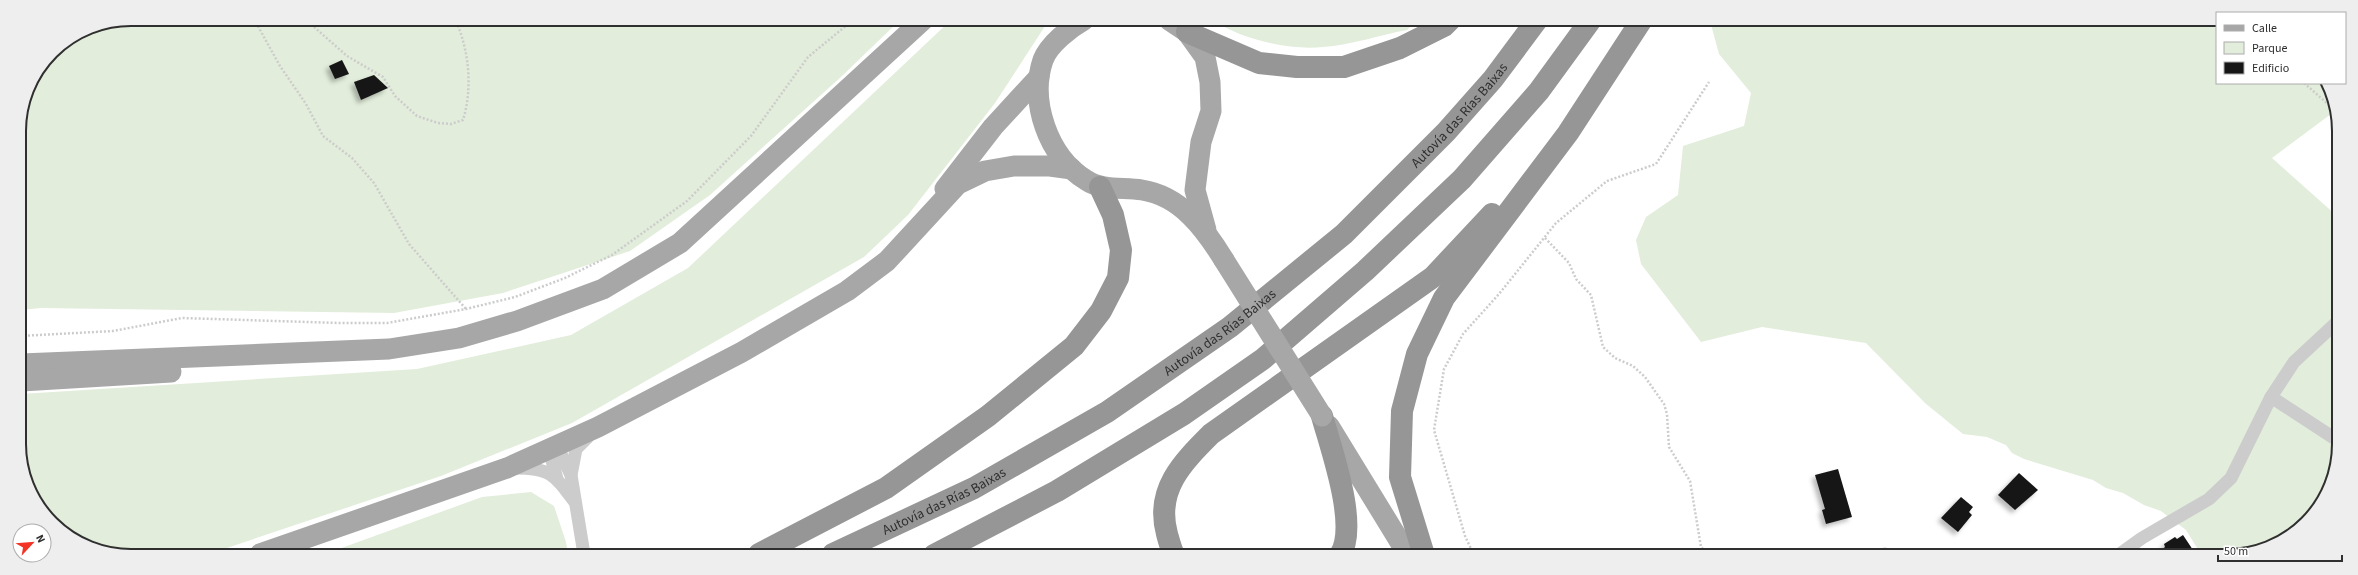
<svg xmlns="http://www.w3.org/2000/svg" width="2358" height="575" font-family="'Source Sans 3',sans-serif">
<style>
.green{fill:#e2eddb}
.building{fill:#161616;filter:url(#shadow)}
.lines{fill:none;stroke-linecap:round;stroke-linejoin:round}
.path{stroke:#ccc;stroke-width:2.5;stroke-dasharray:2 2;stroke-linecap:butt}
.street{stroke:#ccc;stroke-width:13}
.primary{stroke:#a7a7a7;stroke-width:21}
.highway{stroke:#969696;stroke-width:22}
.primary-bridge{stroke:#a7a7a7;stroke-width:21}
.labels{text-anchor:middle;stroke-width:4;stroke-linejoin:round;paint-order:stroke}
.street-label{font-size:14px;fill:#2f2f2f;stroke:#fff}
.rim{fill:none;stroke:#2f2f2f;stroke-width:2}
</style>
<defs>
<filter id="shadow"><feDropShadow dx="-3.5" dy="3.5" stdDeviation="2" flood-color="#0004"/></filter>
</defs>
<rect width="100%" height="100%" fill="#fff"/>
<!-- green -->
<g class="green">
<polygon points="131,19 900,20 842,76 710,195 630,251 503,293 394,313 41,308 20,310 19,124 28,88 52,52 88,27"/>
<polygon points="951,20 1049,20 995,103 908,215 864,257 572,423 441,476 209,554 109,554 52,523 21,466 21,394 417,369 571,335 688,268"/>
<path d="M 1213,20 L 1417,20 L 1407,30 C 1380,35 1351,45 1323,47 C 1290,51 1240,39 1213,20 Z"/>
<path d="M 1710,21 L 2217,21 L 2217,83 L 2323,83 L 2337,109 L 2337,119 L 2331,114 L 2272,158 L 2337,216 L 2337,466 C 2333,477 2330,491 2324,501 C 2296,546 2252,556 2202,556 L 2186,530 L 2161,511 L 2144,505 L 2123,493 L 2106,488 L 2093,480 L 2024,459 L 2012,453 L 2006,445 L 1987,437 L 1963,434 L 1925,403 L 1866,343 L 1762,327 L 1701,342 L 1641,264 L 1636,240 L 1646,217 L 1678,195 L 1683,146 L 1744,126 L 1751,93 L 1719,54 Z"/>
<polygon points="531,492 554,506 566,542 568,554 325,554 482,497"/>
</g>
<!-- building -->
<g class="building">
<polygon points="342,60 349,74 335,79 329,66"/>
<polygon points="374,75 388,88 361,100 354,82"/>
<polygon points="1838,469 1852,517 1826,524 1822,510 1825,509 1815,475"/>
<polygon points="2019,473 2038,490 2015,510 1998,495"/>
<polygon points="1961,497 1973,507 1969,512 1972,515 1958,532 1941,518"/>
<polygon points="2183,535 2197,556 2154,556 2165,547 2164,544 2175,537 2177,539"/>
</g>
<g class="lines">
<!-- path -->
<g class="path">
<polyline points="254,19 280,66 306,104 323,136 352,158 374,183 409,244 466,309"/>
<path d="M 305,19 L 347,56 L 383,77 L 395,96 L 417,116 L 438,123 L 451,124 L 463,120 C 473,88 469,49 455,19"/>
<polyline points="2304,83 2337,112"/>
<polyline points="1545,238 1569,263 1576,279 1591,295 1603,347 1615,358 1633,366 1645,377 1664,404 1667,414 1669,447 1690,481 1701,547 1706,552"/>
<polyline points="20,336 113,331 182,318 339,323 387,323 466,309 515,297 565,278 612,255 687,201 751,136 808,57 853,20"/>
<polyline points="2150,550 2153,556"/>
<polyline points="1474,555 1465,536 1434,430 1444,369 1463,334 1499,294 1556,223 1607,181 1656,164 1709,82"/>
<polyline points="1501,555 1518,555"/>
</g>
<!-- street -->
<g class="street">
<polyline points="2271,397 2337,440"/>
<path d="M 515,468 C 550,468 554,474 574,501"/>
<polyline points="557,479 551,457 552,447 560,452 571,475"/>
<polyline points="584,554 571,475 576,449 588,437"/>
<polyline points="1885,554 1887,555"/>
<polyline points="2117,556 2142,538 2209,499 2231,478 2271,397 2294,362 2337,322"/>
</g>
<!-- primary -->
<g class="primary">
<path d="M 1084,20 C 1070,28 1049,44 1043,60 C 1029,101 1048,157 1086,180 C 1102,191 1123,187 1142,190 C 1181,196 1205,229 1224,260"/>
<polyline points="1169,20 1187,32 1205,57 1210,82 1211,111 1201,142 1195,190 1206,230"/>
<polyline points="945,189 993,127 1039,77"/>
<polyline points="21,364 389,349 459,338 517,321 603,289 680,243 923,20"/>
<polyline points="21,381 171,372"/>
<polyline points="1329,426 1408,555"/>
<polyline points="260,554 507,468 598,427 742,352 847,291 887,261 958,184 985,171 1014,166 1050,166 1072,169"/>
</g>
<!-- highway -->
<g class="highway">
<polyline points="1187,32 1259,63 1297,67 1344,67 1400,48 1444,26 1450,20"/>
<path d="M 1322,416 C 1331,449 1359,526 1340,555"/>
<polyline points="759,554 886,488 988,416 1074,346 1101,311 1118,278 1121,250 1113,215 1100,187"/>
<path id="s1" d="M 833,554 L 974,488 L 1107,412 L 1230,327 L 1344,234 L 1446,132 L 1493,79 L 1537,20"/>
<polyline points="934,555 1057,491 1184,414 1263,359 1365,271 1462,179 1539,91 1590,21"/>
<path d="M 1174,555 C 1171,549 1169,541 1167,534 C 1155,490 1182,463 1211,434 L 1433,277 L 1492,214"/>
<polyline points="1424,555 1400,477 1402,411 1417,354 1444,298 1568,133 1641,21"/>
</g>
<!-- primary-bridge -->
<polyline class="primary-bridge" points="1224,260 1322,416"/>
</g>
<g class="labels">
<!-- street labels -->
<g class="street-label">
<text dy="5" stroke="none"><textPath href="#s1" startOffset="771">Autovía das Rías Baixas</textPath></text>
<text dy="5" stroke="none"><textPath href="#s1" startOffset="447">Autovía das Rías Baixas</textPath></text>
<text dy="5" stroke="none"><textPath href="#s1" startOffset="123">Autovía das Rías Baixas</textPath></text>
</g>
</g>
<!-- crop -->
<path d="M0 0H2358V575H0ZM131 26H2227A105 105 0 0 1 2332 131V444A105 105 0 0 1 2227 549H131A105 105 0 0 1 26 444V131A105 105 0 0 1 131 26Z" fill="#eee" fill-rule="evenodd"/>
<path class="rim" d="M131 26H2227A105 105 0 0 1 2332 131V444A105 105 0 0 1 2227 549H131A105 105 0 0 1 26 444V131A105 105 0 0 1 131 26Z"/>
<!-- legend -->
<rect x="2216" y="12" width="130" height="72" fill="#ffffff" stroke="#acacac"/>
<rect x="2224" y="25" width="20" height="6" fill="#a7a7a7" stroke="#acacac"/>
<text x="2252" y="32" font-size="12" fill="#2f2f2f">Calle</text>
<rect x="2224" y="42" width="20" height="12" fill="#e2eddb" stroke="#acacac"/>
<text x="2252" y="52" font-size="12" fill="#2f2f2f">Parque</text>
<rect x="2224" y="62" width="20" height="12" fill="#161616" stroke="#acacac"/>
<text x="2252" y="72" font-size="12" fill="#2f2f2f">Edificio</text>
<!-- north arrow -->
<g transform="translate(32 543) rotate(64)"><circle r="19" fill="#ffffff" stroke="#acacac"/>
<path d="M0-3L7 15L0 10L-7 15Z" fill="#f23325"/>
<text y="-6" font-size="11" font-weight="bold" text-anchor="middle" fill="#2f2f2f">N</text>
</g>
<!-- scale -->
<path d="M2218 555v6h124v-6" fill="none" stroke="#2f2f2f" stroke-width="2"/>
<text x="2224" y="555" font-size="12" fill="#2f2f2f" stroke="#ffffff" stroke-width="3" paint-order="stroke">50 m</text>
</svg>
